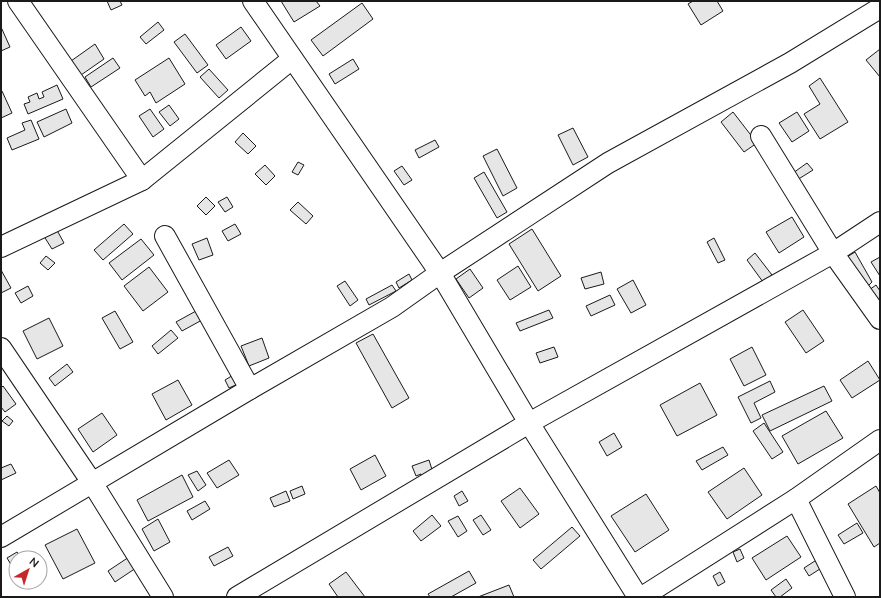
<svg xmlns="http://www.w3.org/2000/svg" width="881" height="598" font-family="Mulish,sans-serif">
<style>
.building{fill:#e6e6e6;stroke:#1a1a1a}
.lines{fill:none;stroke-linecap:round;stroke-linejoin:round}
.street-casing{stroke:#1a1a1a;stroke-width:22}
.street{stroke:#fff;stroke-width:20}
</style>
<rect width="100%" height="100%" fill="#fff"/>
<!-- building -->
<g class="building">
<polygon points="107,1 120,1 122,5 111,10"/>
<polygon points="281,1 316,1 320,6 294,22"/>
<polygon points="693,1 717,1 723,11 701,25 688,4"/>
<polygon points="362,3 373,19 323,56 311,40"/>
<polygon points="158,22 164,30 146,44 140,37"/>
<polygon points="1,27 10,47 1,51"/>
<polygon points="241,27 251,41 226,59 216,45"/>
<polygon points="185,34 208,65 197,73 174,42"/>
<polygon points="95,44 104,59 81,75 71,61"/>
<polygon points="880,49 880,77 866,60"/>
<polygon points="113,58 120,68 91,87 85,77"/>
<polygon points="169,58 185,84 156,103 150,92 145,96 135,80"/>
<polygon points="353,59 359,69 335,84 329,74"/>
<polygon points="209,69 228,90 219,98 200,77"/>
<polygon points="820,78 848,122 820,139 804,114 820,104 809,86"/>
<polygon points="57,85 63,99 28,114 24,104 30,102 28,97 37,93 39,99 44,97 42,92"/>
<polygon points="2,91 12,113 1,118 1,92"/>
<polygon points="169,105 179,119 170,126 159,112"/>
<polygon points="66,109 72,123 44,137 37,122"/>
<polygon points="150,109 164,129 153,137 139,116"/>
<polygon points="733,112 757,143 744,152 721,122"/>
<polygon points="797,112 809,131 792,142 779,123"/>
<polygon points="31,120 39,139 12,150 7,138 25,130 22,123"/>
<polygon points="573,128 588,157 573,165 558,135"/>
<polygon points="243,133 256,146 248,154 235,142"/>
<polygon points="435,140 439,147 419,158 415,150"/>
<polygon points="497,149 517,188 503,196 483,156"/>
<polygon points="298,162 304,165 298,175 292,172"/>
<polygon points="807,163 813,170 797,180 793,173"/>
<polygon points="265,165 275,176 266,185 255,174"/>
<polygon points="402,166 412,180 404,185 394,171"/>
<polygon points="484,172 507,212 497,218 474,178"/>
<polygon points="206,197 215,206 206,215 197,206"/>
<polygon points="227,197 233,207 225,212 218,202"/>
<polygon points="298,202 313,216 306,224 290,210"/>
<polygon points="792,217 804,237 779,253 766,232"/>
<polygon points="53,223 64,243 52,249 40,230"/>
<polygon points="124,224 133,234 103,260 94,250"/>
<polygon points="235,224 241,234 228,241 222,231"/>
<polygon points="532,229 561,276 538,291 509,244"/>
<polygon points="207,238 213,255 199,260 192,244"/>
<polygon points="714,238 725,260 718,263 707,242"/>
<polygon points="141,239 154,255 122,280 109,263"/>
<polygon points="855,252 872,282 865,289 847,257"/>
<polygon points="755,253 772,275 763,282 747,260"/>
<polygon points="46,256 55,263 48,270 40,263"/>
<polygon points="880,257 880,276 871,262"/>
<polygon points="518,266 531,287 510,300 497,280"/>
<polygon points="149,267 168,292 143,311 124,286"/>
<polygon points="470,269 483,288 469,298 456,279"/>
<polygon points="1,270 11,288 1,293"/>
<polygon points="601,272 604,284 585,289 581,278"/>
<polygon points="409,274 412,280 399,288 396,282"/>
<polygon points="633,280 646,305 631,313 617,289"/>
<polygon points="345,281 358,300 350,306 337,286"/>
<polygon points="392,285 396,291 369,305 366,299"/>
<polygon points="876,285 880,291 880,305 869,290"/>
<polygon points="28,286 33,296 21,303 15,293"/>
<polygon points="610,295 615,305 591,316 586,306"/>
<polygon points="549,310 553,318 520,331 516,323"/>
<polygon points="803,310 824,341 806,353 785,322"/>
<polygon points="115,311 133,342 120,349 102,318"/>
<polygon points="196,311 202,320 182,331 176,322"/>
<polygon points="49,318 63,346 37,359 23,331"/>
<polygon points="171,330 178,338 158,354 152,346"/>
<polygon points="373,334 409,398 392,408 356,343"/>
<polygon points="262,338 269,358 249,366 241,346"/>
<polygon points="554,347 558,357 540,363 536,353"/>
<polygon points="752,347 766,375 744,386 730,359"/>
<polygon points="868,361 880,380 852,398 840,380"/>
<polygon points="67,364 73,372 55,386 49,378"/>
<polygon points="235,374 240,383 229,388 225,380"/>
<polygon points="178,380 192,405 166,420 152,394"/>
<polygon points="770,381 775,392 754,403 761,418 751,423 738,397"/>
<polygon points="700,383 717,415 677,436 660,405"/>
<polygon points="3,386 16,404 5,412 1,407 1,388"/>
<polygon points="824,386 832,401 770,431 762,415"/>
<polygon points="826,411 843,438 798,464 782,436"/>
<polygon points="102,413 117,435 93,452 78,429"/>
<polygon points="7,416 13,421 9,426 2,421"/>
<polygon points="764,423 783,452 772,459 753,431"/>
<polygon points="614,433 622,447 607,456 599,442"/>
<polygon points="723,447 728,455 702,470 696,461"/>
<polygon points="375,455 386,476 361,490 350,469"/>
<polygon points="229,460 239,475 217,488 207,473"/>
<polygon points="429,460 434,476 423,480 421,474 416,476 412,466"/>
<polygon points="11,464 16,473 1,480 1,468"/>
<polygon points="744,468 762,495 727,519 708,492"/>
<polygon points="197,471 206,485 198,491 188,475"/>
<polygon points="182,475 193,497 148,521 137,500"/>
<polygon points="302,486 305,494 293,499 290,491"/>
<polygon points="876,486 880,493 880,543 874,547 848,504"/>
<polygon points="520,488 539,514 520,528 501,501"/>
<polygon points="286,491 290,501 274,507 270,498"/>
<polygon points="462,491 468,501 459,506 454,496"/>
<polygon points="646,494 669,530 635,552 611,516"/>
<polygon points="205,501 210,509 192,520 187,511"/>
<polygon points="432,515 441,526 421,541 413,531"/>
<polygon points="481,515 491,530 483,535 473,520"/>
<polygon points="458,516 467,531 458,537 448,521"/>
<polygon points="158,519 170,542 154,551 142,529"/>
<polygon points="857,523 863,533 844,544 838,535"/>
<polygon points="572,527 580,536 541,569 533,560"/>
<polygon points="77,529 95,563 63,579 45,545"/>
<polygon points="787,536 801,557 766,580 752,558"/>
<polygon points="228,547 233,556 214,566 209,557"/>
<polygon points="740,549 744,558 737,562 733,552"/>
<polygon points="17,552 21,558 16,558 16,573 7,558"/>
<polygon points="129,557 136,568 115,582 108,571"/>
<polygon points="818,559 823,567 809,576 804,568"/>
<polygon points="469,571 476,583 451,597 430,597 428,594"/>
<polygon points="346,572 365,597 338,597 329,584"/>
<polygon points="720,572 725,582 718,586 713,576"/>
<polygon points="786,579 792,588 780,597 776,597 771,590"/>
<polygon points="509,585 514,597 478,597"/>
</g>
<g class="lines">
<defs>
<g id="street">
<polyline points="18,1 142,180"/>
<polyline points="253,1 440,273 529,423 638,597"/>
<polyline points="761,136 833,253 880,319"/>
<polyline points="165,236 250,389"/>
<polyline points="1,247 142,180 292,59"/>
<polyline points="1,348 93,484 163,597"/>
<polyline points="796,499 845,597"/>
<polyline points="1,537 250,389 392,307 440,273 608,163 790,63 880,8"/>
<polyline points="237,597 529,423 833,253 880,222"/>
<polyline points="642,597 796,499 880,440"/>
</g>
</defs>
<!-- street casing -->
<use href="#street" class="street-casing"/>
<!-- street -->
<use href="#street" class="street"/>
</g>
<!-- border -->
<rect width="881" height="598" fill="none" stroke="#1a1a1a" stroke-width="4"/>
<!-- north arrow -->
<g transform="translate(28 570) rotate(39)"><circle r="19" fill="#ffffff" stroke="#a3a3a3"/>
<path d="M0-3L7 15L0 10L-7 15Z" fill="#c62828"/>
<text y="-6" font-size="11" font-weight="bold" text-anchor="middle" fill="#1a1a1a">N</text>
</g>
</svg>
